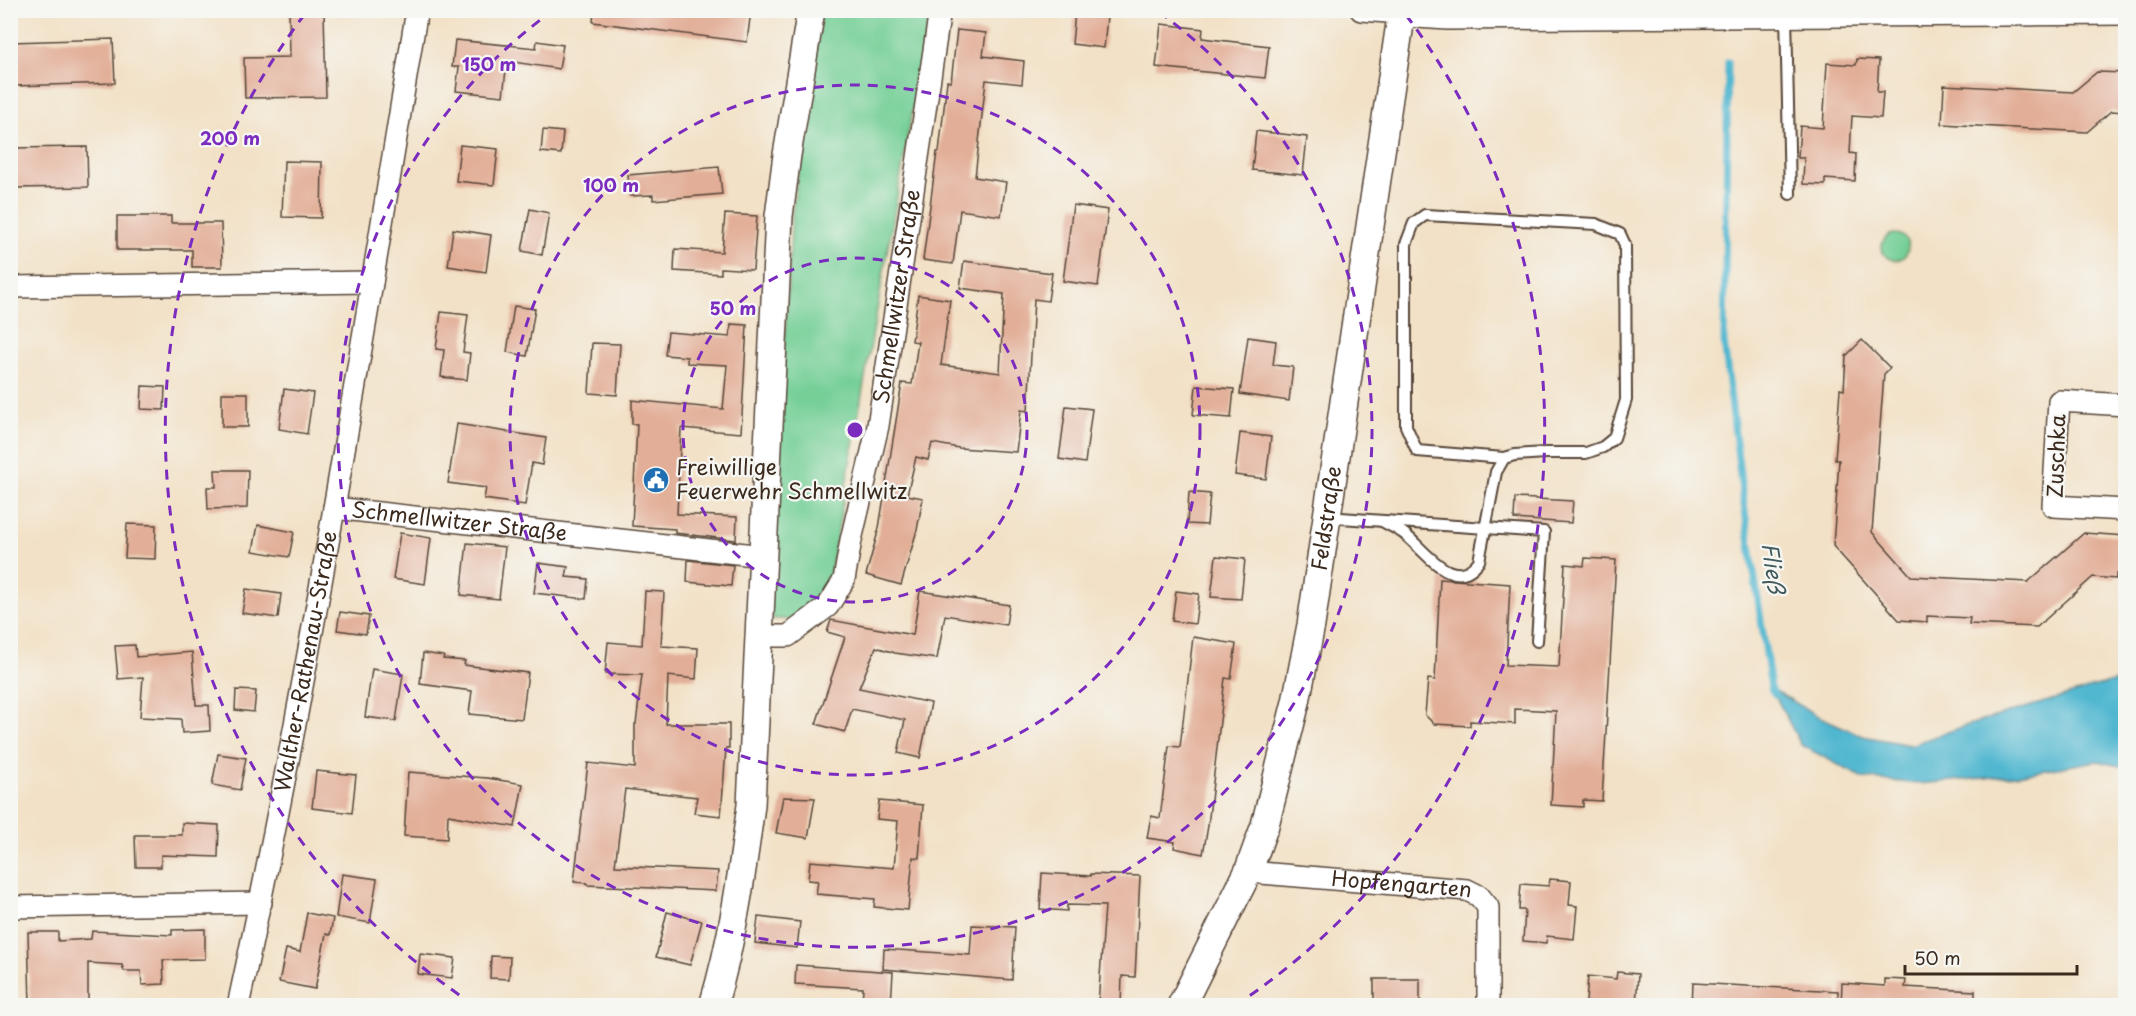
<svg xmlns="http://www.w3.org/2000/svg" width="2136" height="1016" font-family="'Playpen Sans',sans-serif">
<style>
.green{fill:#75cf96;stroke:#587c5a;stroke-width:1.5}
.water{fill:#51b7d0;stroke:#467077;stroke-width:1.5}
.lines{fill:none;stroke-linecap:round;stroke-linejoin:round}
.stream{stroke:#51b7d0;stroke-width:7}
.building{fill:#e2ae97}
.service-casing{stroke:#564537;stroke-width:14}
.minor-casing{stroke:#564537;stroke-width:24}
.tertiary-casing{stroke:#564537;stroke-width:30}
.service{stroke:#fff;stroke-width:10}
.minor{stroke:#fff;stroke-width:21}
.tertiary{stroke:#fff;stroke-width:27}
.ring{fill:none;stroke:#7b2cbf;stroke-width:3;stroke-dasharray:10 8}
.labels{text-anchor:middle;stroke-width:4.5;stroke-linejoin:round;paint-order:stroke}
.street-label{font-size:21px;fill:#3b2a1e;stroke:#f6f6f2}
.poi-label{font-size:21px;fill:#3b2a1e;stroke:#f6f6f2;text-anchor:start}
.water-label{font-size:22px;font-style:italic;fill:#435b5c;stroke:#f6f6f2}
.centre{fill:#7b2cbf;stroke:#f6f6f2;stroke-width:3}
.ring-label{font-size:18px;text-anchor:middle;font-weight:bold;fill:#7b2cbf;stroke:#f6f6f2;stroke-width:4.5;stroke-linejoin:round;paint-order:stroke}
</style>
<rect width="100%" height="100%" fill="#f6f6f2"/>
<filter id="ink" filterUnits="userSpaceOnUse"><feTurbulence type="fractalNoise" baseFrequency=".0167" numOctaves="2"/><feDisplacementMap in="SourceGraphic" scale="12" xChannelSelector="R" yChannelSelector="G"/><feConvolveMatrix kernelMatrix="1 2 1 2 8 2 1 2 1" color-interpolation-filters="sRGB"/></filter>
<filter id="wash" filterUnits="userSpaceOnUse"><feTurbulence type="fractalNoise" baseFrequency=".008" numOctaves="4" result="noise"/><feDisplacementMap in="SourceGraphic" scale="24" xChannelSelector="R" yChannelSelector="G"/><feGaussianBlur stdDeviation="1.35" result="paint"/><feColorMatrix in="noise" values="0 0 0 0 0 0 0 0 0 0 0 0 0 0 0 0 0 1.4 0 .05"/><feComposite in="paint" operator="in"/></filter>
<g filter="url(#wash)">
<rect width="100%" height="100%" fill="#f2e1c6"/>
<!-- green -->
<g class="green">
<polygon points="822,11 930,11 831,569 823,599 800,620 774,619 769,609 792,214"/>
<circle cx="1895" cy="247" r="13"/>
</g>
<!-- water -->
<polygon class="water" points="2125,678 2125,767 2097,761 2017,775 1920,784 1863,778 1801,745 1771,688 1816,715 1863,736 1910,745 1968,725"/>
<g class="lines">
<!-- stream -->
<polyline class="stream" points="1728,62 1724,342 1742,491 1771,688 1775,695"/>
</g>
<g id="blocks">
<!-- building -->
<g class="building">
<polygon points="289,10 324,10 326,97 245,98 244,58 290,57"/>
<polygon points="594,10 751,10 747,42 593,22"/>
<polygon points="1075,12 1107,16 1104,48 1072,44"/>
<polygon points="1161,24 1203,29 1202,38 1269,46 1265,78 1156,67"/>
<polygon points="957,30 986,33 983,56 1024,61 1022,84 986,80 975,177 1006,182 1001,216 960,210 953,264 923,260 937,152 939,152 947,81 951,82"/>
<polygon points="113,39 115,83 13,86 11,42"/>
<polygon points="455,40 536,48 537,41 563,45 559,69 507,61 503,96 456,91 459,67 452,67"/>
<polygon points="1857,59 1879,60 1877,92 1883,92 1881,118 1852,116 1850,153 1856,154 1855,181 1825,179 1825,185 1803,184 1804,158 1798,158 1800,126 1823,128 1827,63 1856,65"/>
<polygon points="2097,72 2126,73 2126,112 2111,111 2087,132 1942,124 1944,85 2073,92"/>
<polygon points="543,130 563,132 561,154 541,152"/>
<polygon points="1256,131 1307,137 1303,175 1252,170"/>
<polygon points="460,145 498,149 494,185 456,181"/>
<polygon points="87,147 88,187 10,188 10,148"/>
<polygon points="284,161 322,162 321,218 282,217"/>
<polygon points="719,167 722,194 653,200 653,195 630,196 628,175"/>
<polygon points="1073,205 1108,210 1098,286 1063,281"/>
<polygon points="530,209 549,213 542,255 522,251"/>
<polygon points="725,214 757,216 753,270 721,268 721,274 674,271 675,249 722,252"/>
<polygon points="117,216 171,216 171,223 221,223 222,267 192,267 192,250 117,250"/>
<polygon points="453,229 491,235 486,272 448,266"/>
<polygon points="964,261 1052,273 1048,301 1034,299 1028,411 1021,410 1016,452 959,448 932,443 928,460 916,457 907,495 923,498 917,530 901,585 866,575 879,528 902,383 912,384 918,342 912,341 918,295 950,300 941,365 1000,373 1004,294 960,288"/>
<polygon points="514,306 535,309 527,356 507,352"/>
<polygon points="441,312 468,315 463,352 470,353 467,380 441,377 444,350 436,349"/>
<polygon points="731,324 747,325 741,433 681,428 677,514 737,517 736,540 675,533 675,529 632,526 637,424 632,424 632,400 723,409 727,365 687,363 687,357 665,355 668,332 730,337"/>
<polygon points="1248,337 1276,341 1273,365 1293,367 1289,401 1240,394"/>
<polygon points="1862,340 1890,368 1884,374 1872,532 1911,576 2028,582 2084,533 2126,536 2126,574 2116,574 2116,579 2093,577 2037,627 1969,624 1970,618 1927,616 1927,622 1899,620 1833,546 1839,460 1835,460 1840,389 1844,390 1846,356"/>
<polygon points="592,343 620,344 617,395 589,393"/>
<polygon points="142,386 165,387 164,410 141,409"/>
<polygon points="1196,386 1234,389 1231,418 1193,415"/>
<polygon points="284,389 313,393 307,434 279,429"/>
<rect x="222" y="393" width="26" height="34"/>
<polygon points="1066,406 1092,409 1085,463 1059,459"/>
<polygon points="457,424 546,438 542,465 532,463 525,505 484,499 486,488 448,483"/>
<polygon points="1240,433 1271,437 1266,479 1235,475"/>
<polygon points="215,470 248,470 247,508 208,509 207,487 216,487"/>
<polygon points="1189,492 1210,494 1207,525 1187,524"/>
<polygon points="1515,498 1573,501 1571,523 1514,519"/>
<polygon points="127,524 156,525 155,559 125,558"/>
<polygon points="258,525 294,532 289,557 253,551"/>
<polygon points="400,533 431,538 425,584 393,579"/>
<polygon points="467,543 505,547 499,599 461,595"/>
<polygon points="1216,556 1245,559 1241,599 1211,597"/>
<polygon points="1585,558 1616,560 1602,801 1583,800 1583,807 1551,805 1556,711 1515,709 1515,724 1470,721 1470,726 1434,724 1425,715 1428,679 1435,680 1440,579 1510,584 1506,665 1559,667 1565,564 1584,566"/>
<polygon points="688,560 733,565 731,586 687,582"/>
<polygon points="538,563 568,567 566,577 588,579 586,599 534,593"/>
<polygon points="246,589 281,594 278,618 242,613"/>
<polygon points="645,591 664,592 661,646 698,648 696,679 668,676 666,724 729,724 729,748 726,748 721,816 694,813 697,797 625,789 615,866 718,871 716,891 587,885 587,883 574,882 588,763 635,768 635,724 636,724 642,675 605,674 608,642 642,645"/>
<polygon points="920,591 1009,605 1006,625 945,615 937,659 895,653 876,647 859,688 931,703 920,758 898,753 905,720 852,709 845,732 816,724 845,637 827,632 831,620 913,635"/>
<polygon points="1176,591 1199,594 1195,624 1172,621"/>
<polygon points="340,612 369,616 366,634 337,630"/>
<polygon points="1193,637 1236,644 1231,679 1225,678 1208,826 1203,854 1174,848 1175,842 1147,838 1151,816 1160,818 1169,746 1180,747"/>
<polygon points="135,645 136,657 192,652 196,705 209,705 210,731 182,733 181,719 140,717 143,677 118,679 115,646"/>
<polygon points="423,653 444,656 443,659 465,661 464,665 528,673 522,719 469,714 472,691 420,684"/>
<polygon points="372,669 403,674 396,721 365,717"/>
<polygon points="236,690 256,691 254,712 235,710"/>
<polygon points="218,754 246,758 240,790 212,785"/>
<polygon points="316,771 356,775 352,813 312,808"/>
<polygon points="408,772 487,778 523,784 515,827 448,815 447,839 404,836"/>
<polygon points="783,797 815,798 808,838 776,833"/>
<polygon points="879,801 923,805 919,858 913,857 908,910 874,907 875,899 816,894 818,881 808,880 810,861 894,868 898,821 877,819"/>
<polygon points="182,823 219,825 218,857 161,855 161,867 136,867 135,835 182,835"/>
<polygon points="1042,873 1091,876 1091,874 1140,876 1135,977 1122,976 1121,1005 1098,1005 1105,906 1067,905 1067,911 1040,909"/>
<polygon points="342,874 377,879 370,923 336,917"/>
<polygon points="1550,879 1571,881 1569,905 1577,906 1574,939 1547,936 1546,943 1523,941 1525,910 1519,910 1521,884 1549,886"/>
<polygon points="667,912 702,921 690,965 656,957"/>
<polygon points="307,913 333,918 330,935 326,934 315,989 279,982 286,949 300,952"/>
<polygon points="758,917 800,922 797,948 755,943"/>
<polygon points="972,925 1015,927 1012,980 883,969 884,949 970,955"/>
<polygon points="205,929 205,959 163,960 164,984 142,985 141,971 124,971 122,965 88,963 88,1005 30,1005 28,932 58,932 58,941 91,939 92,931 172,935 172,930"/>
<polygon points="420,954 455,958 452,978 418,974"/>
<polygon points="491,956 510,957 509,979 490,978"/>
<polygon points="796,965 893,972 891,1005 862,1005 863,988 795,984"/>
<polygon points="1617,972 1638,974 1636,1005 1592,1005 1592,1003 1586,1002 1588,976 1616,979"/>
<rect x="1374" y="979" width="46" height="26"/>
<polygon points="1885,979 1906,980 1905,987 1975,991 1975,1005 1841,1005 1842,983 1885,986"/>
<polygon points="1693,983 1838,991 1838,1005 1692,1005"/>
</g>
</g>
</g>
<g filter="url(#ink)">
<use href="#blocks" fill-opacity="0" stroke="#564537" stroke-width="1.5"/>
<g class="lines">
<defs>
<g id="service">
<polyline points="1786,14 1790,194"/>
<polyline points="1326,517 1544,532 1537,641"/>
<path d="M 1382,521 C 1389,525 1396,528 1403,533 C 1423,547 1453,596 1479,561 L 1496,472 L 1504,458 L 1515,455 L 1545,453 L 1586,453 L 1603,447 L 1614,438 L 1626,400 L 1625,245 L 1620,234 L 1596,224 L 1425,215 L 1414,223 L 1406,244 L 1406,426 L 1417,451 L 1504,458"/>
</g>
<g id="minor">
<polyline points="1361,10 1401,13"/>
<polyline points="10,287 372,282"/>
<polyline points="2126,405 2059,401 2053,506 2126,510"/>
<path id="s1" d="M 334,508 L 763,556"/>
<path id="s2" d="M 759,636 L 788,636 L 828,606 L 844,580 L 851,540 L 878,426 L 940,10"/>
<path id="s3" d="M 1248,872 L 1467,890 L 1479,896 L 1488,907 L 1488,1006"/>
<polyline points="10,907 261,903"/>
<path id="s4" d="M 238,1006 C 310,676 362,343 417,10"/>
</g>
<g id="tertiary">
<polyline points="1401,13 1448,16 2126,11"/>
<path d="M 713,1006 C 733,940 742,873 751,805 L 779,216 L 787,155 L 811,10"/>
<path id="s5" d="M 1181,1006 L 1248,872 L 1265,825 L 1296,702 L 1311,625 L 1402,10"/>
</g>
</defs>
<!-- service casing -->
<use href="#service" class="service-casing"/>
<!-- minor casing -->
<use href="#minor" class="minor-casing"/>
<!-- tertiary casing -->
<use href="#tertiary" class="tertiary-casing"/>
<!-- service -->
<use href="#service" class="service"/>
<!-- minor -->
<use href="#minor" class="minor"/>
<!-- tertiary -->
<use href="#tertiary" class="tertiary"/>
</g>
</g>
<!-- distance rings -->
<g class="ring">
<circle cx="855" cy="430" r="172"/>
<circle cx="855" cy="430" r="345"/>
<path d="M1159 12A517 517 0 1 1 551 12"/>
<path d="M474 1005A690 690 0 0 1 304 15M1406 15A690 690 0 0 1 1236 1005"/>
</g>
<!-- icons -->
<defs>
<symbol id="civic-disc" viewBox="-11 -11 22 22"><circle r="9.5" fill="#1f6fb2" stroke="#f6f6f2"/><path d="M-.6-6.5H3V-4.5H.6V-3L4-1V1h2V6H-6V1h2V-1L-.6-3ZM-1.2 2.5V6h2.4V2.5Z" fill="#fff"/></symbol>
</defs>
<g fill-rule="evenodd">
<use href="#civic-disc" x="641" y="465" width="30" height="30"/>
</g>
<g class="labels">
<!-- street labels -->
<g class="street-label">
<text dy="7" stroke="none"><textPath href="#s2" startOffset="398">Schmellwitzer Straße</textPath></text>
<text transform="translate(2057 456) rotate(-88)" y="7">Zuschka</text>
<text dy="7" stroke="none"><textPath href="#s5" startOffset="513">Feldstraße</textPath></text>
<text dy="7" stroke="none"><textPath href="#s1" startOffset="126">Schmellwitzer Straße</textPath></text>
<text dy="7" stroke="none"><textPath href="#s4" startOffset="351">Walther-Rathenau-Straße</textPath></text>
<text dy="7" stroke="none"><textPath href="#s3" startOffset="154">Hopfengarten</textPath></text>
</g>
<!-- poi labels -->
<g class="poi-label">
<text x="676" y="475">Freiwillige<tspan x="676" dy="24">Feuerwehr Schmellwitz</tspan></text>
</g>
<!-- water labels -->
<g class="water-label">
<text transform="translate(1773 568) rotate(82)" y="8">Fließ</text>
</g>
</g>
<circle cx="855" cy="430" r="9" class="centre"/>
<g class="ring-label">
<text x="489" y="71">150 m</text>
<text x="230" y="145">200 m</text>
<text x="611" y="192">100 m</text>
<text x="733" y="315">50 m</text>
</g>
<!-- margin -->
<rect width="2136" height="1016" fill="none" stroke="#f6f6f2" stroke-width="36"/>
<!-- scale -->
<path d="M1905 965v9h172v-9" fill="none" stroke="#3b2a1e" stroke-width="3"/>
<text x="1914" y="965" font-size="18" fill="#3b2a1e" stroke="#f6f6f2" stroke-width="4.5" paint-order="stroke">50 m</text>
</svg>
